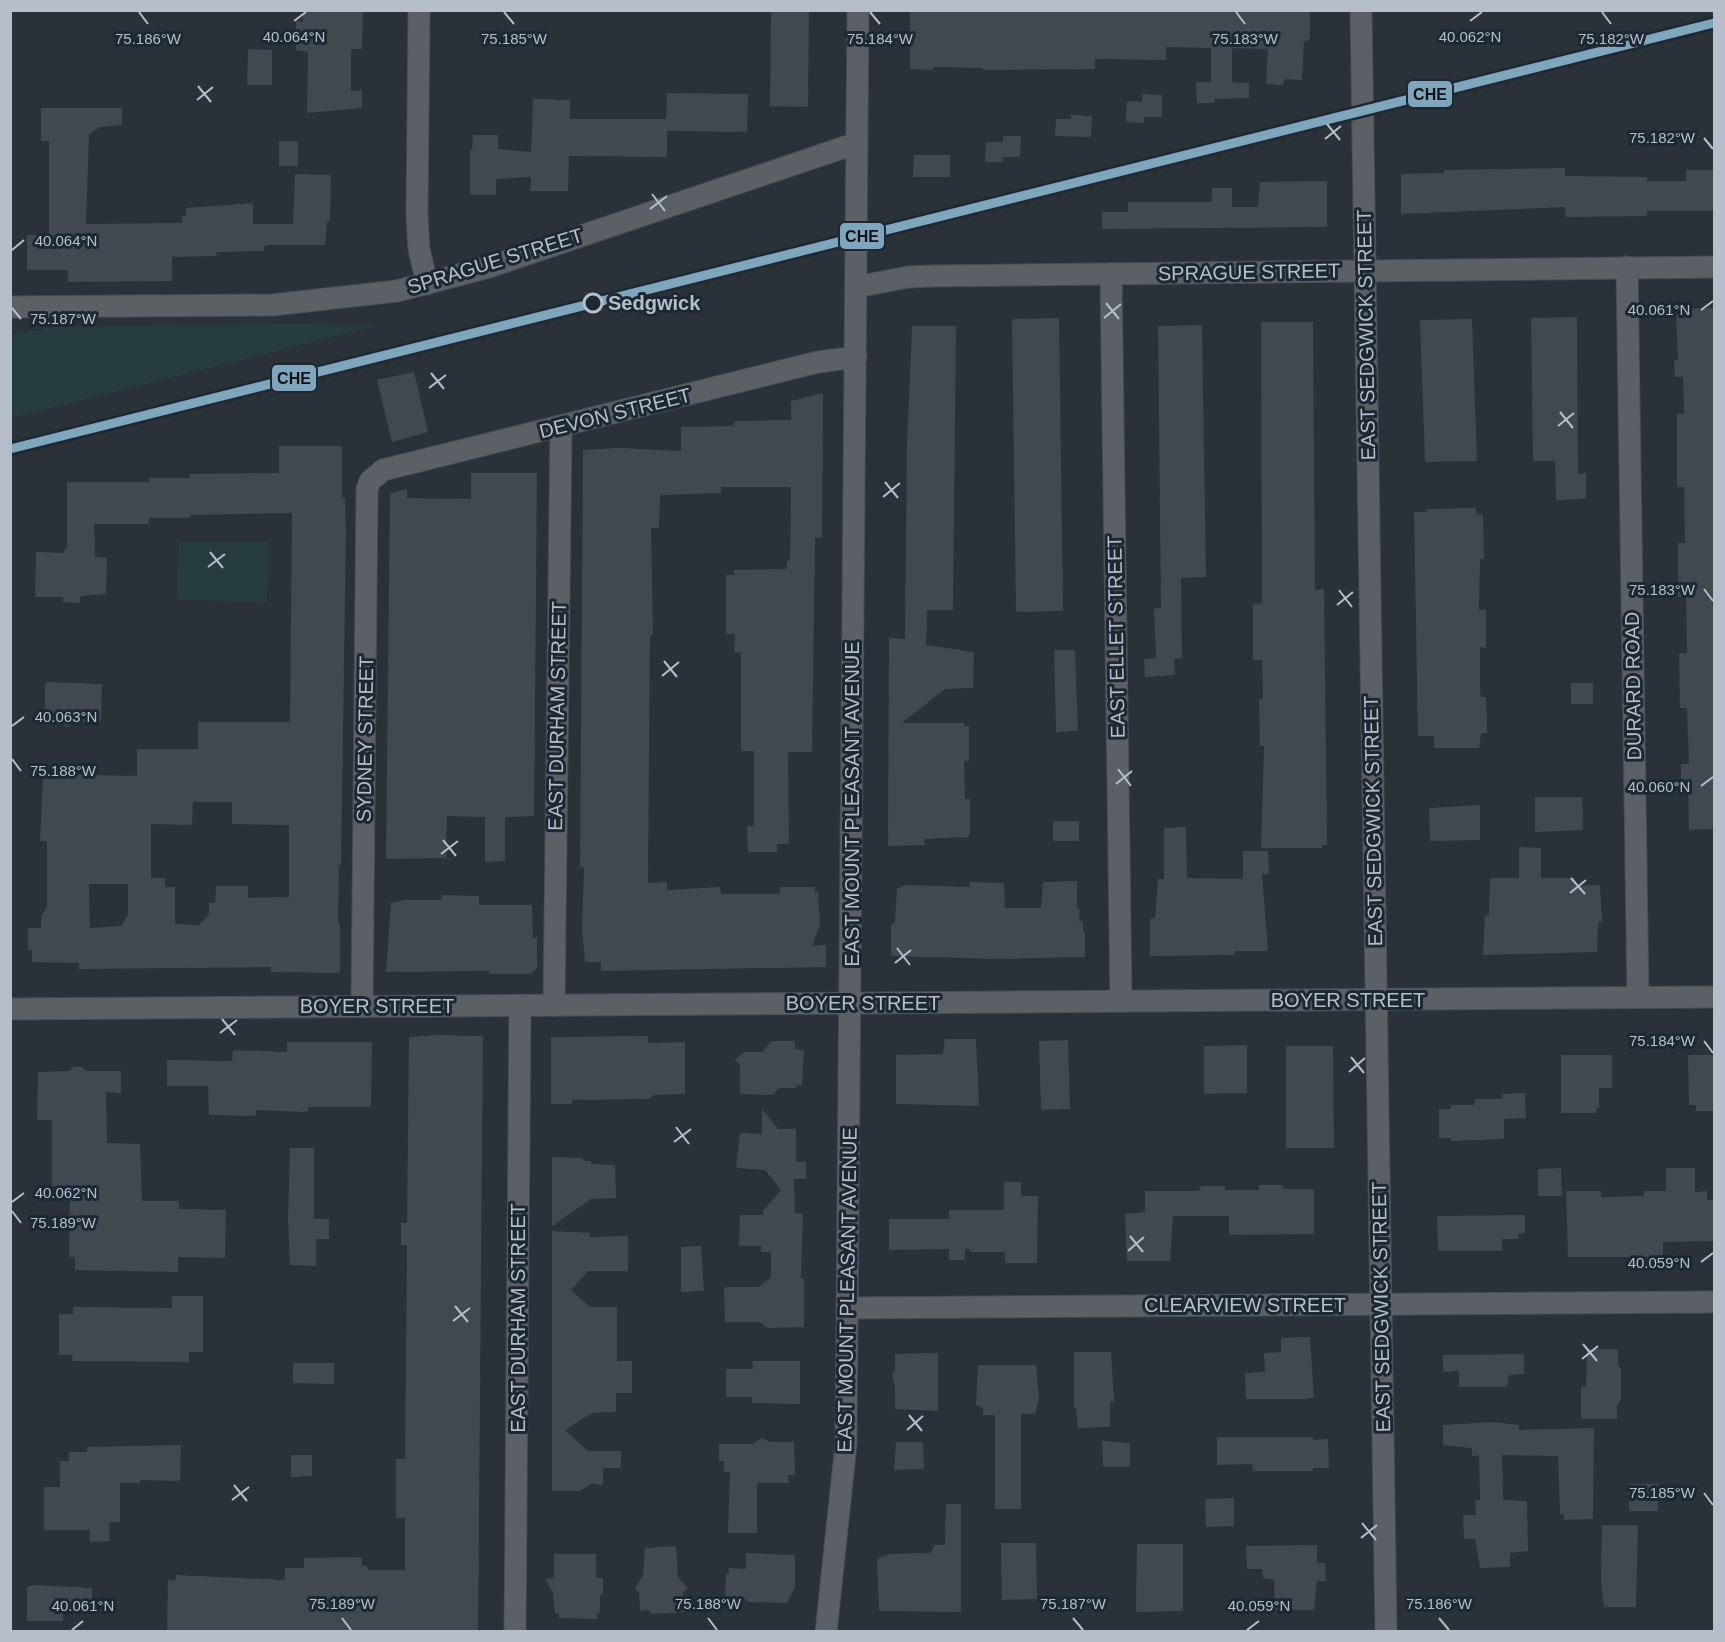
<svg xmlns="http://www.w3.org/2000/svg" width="1725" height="1642" font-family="Arial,sans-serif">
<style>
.green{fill:#273c3f}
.building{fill:#42484f;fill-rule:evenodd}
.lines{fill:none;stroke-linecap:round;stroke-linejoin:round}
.minor-casing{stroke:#484d54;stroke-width:23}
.minor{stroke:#5b6067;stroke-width:21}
.rail-1-casing{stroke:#1d2834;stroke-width:14}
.rail-1{stroke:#7fa6bd;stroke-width:9}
.ticks{fill:none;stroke:#b5beca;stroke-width:2}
.stop-dot{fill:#1d2834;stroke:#b5beca;stroke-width:3}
.labels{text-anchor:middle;stroke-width:6;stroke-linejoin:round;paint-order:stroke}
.street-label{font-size:20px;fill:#b5beca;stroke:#1d2834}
.stop-label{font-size:20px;font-weight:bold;fill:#b5beca;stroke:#1d2834;text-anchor:start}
.ticks-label{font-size:15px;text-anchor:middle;fill:#b5beca;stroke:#1d2834;stroke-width:6;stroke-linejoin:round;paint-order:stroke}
.line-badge{stroke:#1d2834;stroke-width:2}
.pale-badge-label{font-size:16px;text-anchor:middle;font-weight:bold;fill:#111}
</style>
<rect width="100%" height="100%" fill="#2a3139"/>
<!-- green -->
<g class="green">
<polygon points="285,324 380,325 11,418 11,335 42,330 42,327"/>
<polygon points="179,542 269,542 267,603 177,599"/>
</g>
<!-- building -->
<g class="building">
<polygon points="303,10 363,10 362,49 352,49 351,52 351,91 362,90 362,108 307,113 308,52 296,50 296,21 303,22"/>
<polygon points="771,10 809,10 808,107 770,106"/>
<polygon points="910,10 1310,10 1310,37 1308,41 1304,41 1302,80 1284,79 1283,85 1266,84 1268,49 1232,48 1232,82 1249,83 1249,98 1215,99 1214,103 1197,103 1196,82 1211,82 1211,48 1166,47 1166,60 1095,59 1095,69 983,70 983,68 933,67 933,70 910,69"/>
<polygon points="248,49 272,50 272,85 247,85"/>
<polygon points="667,93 748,94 747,132 667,131 667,157 569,156 568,191 530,191 531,177 496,179 496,195 470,195 470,149 472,149 473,135 498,135 498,149 531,152 533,99 570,100 570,119 666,119"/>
<polygon points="1142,94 1162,95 1162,117 1144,117 1144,123 1126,122 1127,101 1142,102"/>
<polygon points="41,108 122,108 122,125 100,127 89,134 86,224 182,223 182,216 186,216 186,208 253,203 253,224 293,224 295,174 331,175 330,221 327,221 325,245 267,245 264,247 264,251 216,252 217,256 172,257 172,281 68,282 68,270 27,270 27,235 49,235 49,141 41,141"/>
<polygon points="1071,115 1092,116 1091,137 1055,136 1056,119 1071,119"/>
<polygon points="1003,136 1021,136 1020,157 1003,157 1003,162 985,162 986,142 1003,142"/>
<rect x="279" y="141" width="19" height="25"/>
<polygon points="914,155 950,155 950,177 913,177"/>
<polygon points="1565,168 1565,176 1647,177 1647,181 1686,181 1686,170 1714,170 1714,211 1647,211 1647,216 1566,217 1565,207 1401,214 1401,174 1444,173 1444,170"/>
<polygon points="1327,181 1327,227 1102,229 1102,212 1128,212 1128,202 1212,202 1212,188 1232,188 1232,207 1258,207 1260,182"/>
<polygon points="1714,308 1714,829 1689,830 1688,782 1681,782 1681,764 1689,764 1687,708 1680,708 1679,653 1687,653 1686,597 1678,597 1678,543 1685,543 1684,487 1677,487 1677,414 1684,414 1683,377 1675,377 1674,360 1678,360 1676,315 1680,314 1680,309"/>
<polygon points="1577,317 1578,474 1586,473 1586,499 1556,500 1555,461 1533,461 1531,318"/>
<polygon points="1059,318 1063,611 1016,612 1012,319"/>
<polygon points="1472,319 1477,461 1425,462 1420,320"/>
<polygon points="1261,322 1313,322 1315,590 1324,589 1327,845 1322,845 1322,848 1261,848 1264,746 1260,746 1259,699 1263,699 1262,660 1253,660 1253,604 1262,603"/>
<polygon points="1202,325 1206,577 1181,578 1182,658 1174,659 1175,675 1145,677 1144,659 1156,658 1154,609 1161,608 1158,326"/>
<polygon points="912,326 956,326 953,610 927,610 926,645 974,652 973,688 945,689 902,723 964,723 964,726 969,726 969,761 964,761 965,799 970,799 970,834 968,837 924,839 925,845 888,846 889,638 905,639 907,445"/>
<polygon points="414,372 428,432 392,442 377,380"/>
<polygon points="823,393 822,538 815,537 812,752 788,752 789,844 777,844 777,852 748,852 747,826 754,826 754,751 741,751 741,653 734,652 735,634 726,634 726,575 734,575 734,570 787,569 787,561 790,561 791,487 721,487 721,493 660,495 659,528 651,528 653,635 650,635 648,883 667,882 667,890 720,887 721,894 780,894 780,887 815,887 815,893 818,892 820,924 812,946 826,945 826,967 601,971 601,962 585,962 582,928 584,867 580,867 583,450 619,448 681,451 681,427 734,426 734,421 791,420 791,401"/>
<path d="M 279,446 L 342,446 L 342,498 L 345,498 L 346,531 L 341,865 L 339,865 L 338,921 L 340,925 L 340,973 L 271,972 L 271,967 L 79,969 L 79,963 L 32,962 L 32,950 L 28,950 L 28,928 L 41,928 L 41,917 L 47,906 L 47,841 L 40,841 L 43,774 L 137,776 L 137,749 L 198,749 L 198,722 L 290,722 L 292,513 L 190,515 L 190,518 L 149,518 L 149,524 L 94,524 L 95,557 L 107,558 L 106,594 L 80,596 L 80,603 L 63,602 L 63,597 L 35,597 L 36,552 L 64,553 L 65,548 L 67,548 L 67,482 L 149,482 L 149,478 L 190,478 L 190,474 L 279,473 ZM 193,802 L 232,802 L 232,824 L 289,825 L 289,897 L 248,898 L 248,886 L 216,886 L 215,903 L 209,903 L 209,914 L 199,925 L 175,924 L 175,887 L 165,887 L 165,878 L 151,878 L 151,824 L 192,825 ZM 89,884 L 128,884 L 128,915 L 121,926 L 90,928 Z"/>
<polygon points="471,473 537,473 534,816 505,817 505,861 485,862 485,817 447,816 446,858 386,859 390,493 407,489 407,498 471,499"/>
<polygon points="1476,508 1477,515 1483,514 1484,559 1480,559 1479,610 1486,610 1486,648 1480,647 1480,689 1481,697 1486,697 1487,733 1481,733 1479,748 1434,748 1434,736 1418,736 1414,512 1427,512 1427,509"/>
<polygon points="1054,650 1075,650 1078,731 1056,732"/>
<polygon points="50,682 102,684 101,722 74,722 67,727 60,722 45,720 45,683"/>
<rect x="1571" y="683" width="22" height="21"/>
<polygon points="1535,797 1582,797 1583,830 1535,832"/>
<polygon points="1480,805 1480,840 1430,841 1429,808"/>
<rect x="1053" y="821" width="26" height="20"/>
<polygon points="1186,827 1187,878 1243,879 1243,851 1268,851 1269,874 1262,874 1268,951 1235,951 1235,955 1150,956 1150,919 1155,918 1158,879 1164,879 1164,828"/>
<polygon points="1519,847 1541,848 1541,878 1575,878 1575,886 1600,885 1602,922 1598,922 1597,952 1483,955 1485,916 1489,916 1490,878 1519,878"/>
<polygon points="1077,881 1077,909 1080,909 1079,921 1083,921 1083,931 1085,932 1085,957 1000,959 891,956 891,925 895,922 897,889 905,885 970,887 970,882 1004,883 1005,908 1041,908 1043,882"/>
<polygon points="442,895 479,896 479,905 532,905 533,938 537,938 537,968 531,974 489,974 489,971 386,972 391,903 405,900 442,900"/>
<polygon points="435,1035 483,1036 478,1632 167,1632 168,1580 175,1581 176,1575 285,1580 285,1568 304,1568 304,1558 362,1557 362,1566 367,1566 368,1570 405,1570 405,1518 396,1518 396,1459 405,1459 407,1245 401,1245 401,1223 407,1223 409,1037"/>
<polygon points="648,1036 648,1043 685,1042 685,1094 653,1095 649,1099 572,1100 572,1104 551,1104 551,1037"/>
<polygon points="945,1039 976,1039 979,1106 896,1104 896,1055 943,1054"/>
<polygon points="1068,1040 1070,1109 1041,1110 1039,1041"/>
<polygon points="771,1041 795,1041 795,1049 804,1050 802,1085 797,1085 796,1088 779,1088 773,1095 740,1094 740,1066 735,1060 744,1052 763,1052"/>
<polygon points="287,1042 372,1042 371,1107 308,1107 308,1112 256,1110 256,1116 209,1115 208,1086 167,1086 167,1060 232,1061 233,1050 287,1052"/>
<polygon points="1247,1045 1247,1093 1204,1094 1204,1046"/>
<polygon points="1286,1046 1333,1046 1334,1148 1286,1148"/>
<polygon points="1561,1055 1612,1055 1612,1088 1599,1088 1599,1108 1596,1108 1596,1113 1561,1113"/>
<polygon points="1688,1055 1714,1055 1714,1111 1696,1111 1696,1105 1689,1105"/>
<polygon points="74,1067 81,1067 86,1071 121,1071 121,1093 106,1092 107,1143 140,1144 142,1201 179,1201 179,1209 226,1210 225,1258 178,1257 178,1272 75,1270 75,1257 69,1257 70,1186 52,1186 52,1120 37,1120 38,1072 69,1071"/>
<polygon points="1525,1093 1526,1118 1504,1119 1504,1139 1451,1141 1451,1138 1439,1138 1439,1109 1450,1109 1451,1105 1475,1105 1475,1099 1502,1099 1502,1094"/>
<polygon points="762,1109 778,1129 796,1129 796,1162 806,1162 806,1179 794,1179 795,1213 803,1214 801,1278 804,1278 804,1327 767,1328 760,1322 725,1322 724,1287 759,1287 771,1277 771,1252 761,1252 761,1246 739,1246 740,1215 763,1215 763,1211 781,1190 765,1170 736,1168 740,1133 762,1134"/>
<polygon points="290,1148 314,1148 314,1219 329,1219 329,1239 316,1239 316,1266 290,1265 288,1219"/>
<polygon points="552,1157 581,1158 585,1161 591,1161 591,1164 615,1165 616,1198 591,1199 552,1226"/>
<polygon points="1561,1168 1562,1196 1538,1196 1538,1169"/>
<polygon points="1666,1168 1695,1168 1695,1192 1707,1191 1707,1200 1714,1200 1714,1241 1663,1242 1663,1257 1568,1257 1566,1191 1601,1191 1601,1197 1644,1196 1644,1191 1666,1191"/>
<polygon points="1004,1182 1021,1182 1021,1196 1038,1196 1037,1263 1005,1263 1005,1252 970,1252 970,1249 965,1249 965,1260 949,1260 949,1249 889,1250 889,1219 949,1219 949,1210 1004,1210"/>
<polygon points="1259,1185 1283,1185 1283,1189 1314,1189 1314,1234 1229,1235 1229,1216 1173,1216 1170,1261 1127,1261 1125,1214 1145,1212 1145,1191 1199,1191 1201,1186 1225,1186 1225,1190 1259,1190"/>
<polygon points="1525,1215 1525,1233 1518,1234 1519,1239 1502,1239 1502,1251 1438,1251 1437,1216"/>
<polygon points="552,1231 590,1233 590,1237 628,1236 628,1271 588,1271 571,1290 590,1307 617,1307 617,1361 632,1361 632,1393 616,1393 616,1412 592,1413 565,1430 588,1451 621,1451 621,1468 603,1468 603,1485 591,1484 580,1491 552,1491"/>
<polygon points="701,1246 704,1291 681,1292 681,1247"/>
<polygon points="172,1296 203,1296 203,1352 189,1352 189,1362 72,1361 73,1355 59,1355 59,1314 73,1314 73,1307 172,1308"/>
<polygon points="1310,1337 1314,1397 1306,1399 1246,1399 1245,1373 1265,1372 1264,1353 1281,1352 1281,1338"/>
<polygon points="1587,1349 1618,1349 1618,1365 1621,1369 1621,1400 1617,1405 1617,1419 1581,1419 1581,1386 1586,1387"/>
<polygon points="1074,1352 1111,1352 1114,1402 1110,1402 1110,1427 1078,1428 1076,1408 1074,1408"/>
<polygon points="938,1353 938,1411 895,1409 895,1387 892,1374 895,1370 895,1354"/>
<polygon points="1524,1354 1524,1374 1509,1375 1507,1387 1459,1387 1459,1371 1443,1372 1443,1355"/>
<polygon points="752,1361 800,1361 800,1404 752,1403 752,1397 726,1397 726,1369 753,1369"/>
<polygon points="293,1363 334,1363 334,1384 293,1383"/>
<polygon points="978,1365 1036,1365 1039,1399 1035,1414 1021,1414 1021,1509 995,1509 995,1415 983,1415 983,1408 976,1405"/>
<polygon points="1492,1422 1519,1425 1519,1430 1594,1428 1593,1519 1564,1520 1564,1514 1560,1514 1558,1456 1502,1455 1503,1500 1527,1501 1528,1551 1510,1553 1510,1567 1480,1568 1475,1539 1464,1539 1463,1515 1476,1515 1475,1500 1480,1500 1479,1455 1472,1456 1472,1448 1443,1445 1443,1425"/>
<polygon points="1217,1437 1313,1437 1313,1440 1328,1439 1329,1468 1313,1468 1313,1471 1253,1471 1252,1464 1217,1465"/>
<polygon points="762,1438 770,1442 794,1442 795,1475 788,1475 789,1483 757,1483 757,1533 728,1533 730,1472 724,1472 724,1461 719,1461 719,1444 752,1444"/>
<polygon points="1102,1441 1130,1443 1130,1467 1103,1467"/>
<polygon points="896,1442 923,1442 924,1469 894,1470"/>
<polygon points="181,1445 180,1481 140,1480 140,1483 120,1483 120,1522 109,1522 110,1541 90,1542 90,1530 44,1530 44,1487 60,1487 60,1461 69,1461 69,1452 87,1452 87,1447"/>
<polygon points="291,1455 312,1455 312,1476 291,1477"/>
<rect x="1629" y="1484" width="29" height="27"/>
<polygon points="1234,1498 1234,1526 1206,1527 1205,1499"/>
<polygon points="946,1504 961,1504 961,1612 879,1611 877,1559 890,1554 931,1553 934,1545 945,1545"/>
<polygon points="1602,1525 1638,1525 1636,1607 1604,1607 1601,1582"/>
<polygon points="1001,1543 1036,1543 1037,1599 1002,1600"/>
<polygon points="1137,1544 1183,1544 1183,1611 1136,1612"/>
<polygon points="1317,1545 1317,1563 1325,1563 1326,1581 1317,1581 1314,1610 1275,1610 1274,1580 1263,1578 1262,1569 1247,1569 1246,1546"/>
<polygon points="676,1546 678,1577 688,1588 683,1592 684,1612 652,1614 648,1610 640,1611 639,1593 635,1588 643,1576 645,1548"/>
<polygon points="746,1553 795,1555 795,1587 787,1603 748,1602 743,1597 725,1597 726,1573 729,1573 729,1568 746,1569"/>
<polygon points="554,1554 596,1554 596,1578 603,1578 603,1595 600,1595 600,1613 597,1613 597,1619 559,1618 559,1613 555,1614 553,1592 545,1579 554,1578"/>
<polygon points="34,1585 92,1588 92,1613 63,1613 63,1621 27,1621 27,1587"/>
</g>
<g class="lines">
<defs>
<g id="minor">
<polyline points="419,10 417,216 419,249 427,284"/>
<polyline points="1361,10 1386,1632"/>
<polyline points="1627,267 1638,997"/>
<polyline points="1111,274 1121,1001"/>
<polyline points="856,287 908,277 932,276 1714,267"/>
<polyline points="10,307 272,305 397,291 489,267 857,143"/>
<polyline points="554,1005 561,426"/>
<polyline points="362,1007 367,489 370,481 383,470 818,362 856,357"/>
<polyline points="10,1009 1714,997"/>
<polyline points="847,1308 1714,1302"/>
<polyline points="515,1632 520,1005"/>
<polyline points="826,1632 846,1444 858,10"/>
</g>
</defs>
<!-- minor casing -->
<use href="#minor" class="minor-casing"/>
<!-- minor -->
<use href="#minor" class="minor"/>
<defs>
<polyline id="rail-1" points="10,449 1714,23"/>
</defs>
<!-- rail-1 casing -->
<use href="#rail-1" class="rail-1-casing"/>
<!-- rail-1 -->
<use href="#rail-1" class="rail-1"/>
</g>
<!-- ticks -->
<path class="ticks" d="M 139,12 L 148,24M 504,12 L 514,24M 870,12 L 880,24M 1236,12 L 1245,24M 1602,12 L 1611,24M 294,21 L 306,12M 1470,21 L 1482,12M 198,86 L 211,102M 197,100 L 213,87M 1327,124 L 1340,140M 1704,138 L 1713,149M 1325,139 L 1341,126M 652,194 L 665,211M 650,209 L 667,196M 12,250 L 24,240M 1106,303 L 1119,319M 12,308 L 21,319M 1701,310 L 1713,301M 1104,318 L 1121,304M 431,373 L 444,389M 429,388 L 446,375M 1560,412 L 1573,428M 1558,426 L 1574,413M 885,482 L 898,498M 883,497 L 900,483M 210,552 L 223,568M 208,567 L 225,554M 1704,589 L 1713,601M 1339,590 L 1352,607M 1337,605 L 1353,592M 664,661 L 677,677M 662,676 L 679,662M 12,726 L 24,717M 12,759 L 21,771M 1118,769 L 1131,786M 1116,784 L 1132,771M 1701,786 L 1713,777M 443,840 L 456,856M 441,854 L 458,841M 1571,878 L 1585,894M 1570,893 L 1586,880M 897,948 L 910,965M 895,963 L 911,950M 222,1019 L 235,1035M 220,1033 L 237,1020M 1704,1041 L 1713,1053M 1351,1057 L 1364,1073M 1349,1072 L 1365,1058M 676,1127 L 689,1144M 674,1142 L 691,1129M 12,1202 L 24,1193M 12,1211 L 21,1223M 1130,1236 L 1143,1252M 1128,1251 L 1144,1237M 1701,1262 L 1713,1253M 455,1306 L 468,1322M 453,1321 L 470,1308M 1583,1344 L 1597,1361M 1582,1359 L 1598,1346M 909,1415 L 922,1431M 907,1430 L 923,1416M 234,1485 L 247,1501M 1704,1493 L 1713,1505M 232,1500 L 249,1487M 1362,1523 L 1376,1540M 1361,1538 L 1377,1525M 342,1618 L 351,1630M 708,1618 L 717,1630M 1073,1618 L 1083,1630M 1439,1618 L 1449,1630M 72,1630 L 83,1621M 1247,1630 L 1259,1621"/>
<!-- markers -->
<circle class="stop-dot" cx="593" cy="303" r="9"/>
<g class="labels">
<!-- street labels -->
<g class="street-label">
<text transform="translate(495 261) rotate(-17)" y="7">SPRAGUE STREET</text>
<text transform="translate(1249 272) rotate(-1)" y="7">SPRAGUE STREET</text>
<text transform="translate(1366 335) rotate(-91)" y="7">EAST SEDGWICK STREET</text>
<text transform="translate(615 413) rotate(-14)" y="7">DEVON STREET</text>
<text transform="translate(1116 637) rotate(-91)" y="7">EAST ELLET STREET</text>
<text transform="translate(1633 686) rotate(-91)" y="7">DURARD ROAD</text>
<text transform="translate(557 716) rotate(-89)" y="7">EAST DURHAM STREET</text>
<text transform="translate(365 739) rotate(-89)" y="7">SYDNEY STREET</text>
<text transform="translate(852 804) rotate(-90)" y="7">EAST MOUNT PLEASANT AVENUE</text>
<text transform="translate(1373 821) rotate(-91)" y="7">EAST SEDGWICK STREET</text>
<text x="1348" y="1007">BOYER STREET</text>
<text x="863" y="1010">BOYER STREET</text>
<text x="377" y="1013">BOYER STREET</text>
<text transform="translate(847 1290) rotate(-89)" y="7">EAST MOUNT PLEASANT AVENUE</text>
<text x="1245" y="1312">CLEARVIEW STREET</text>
<text transform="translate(1381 1307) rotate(-91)" y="7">EAST SEDGWICK STREET</text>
<text transform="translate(518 1318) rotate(-90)" y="7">EAST DURHAM STREET</text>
</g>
<!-- stop labels -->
<g class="stop-label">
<text x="608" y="310">Sedgwick</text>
</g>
</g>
<g class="ticks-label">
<text x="294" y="42">40.064°N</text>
<text x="1470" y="42">40.062°N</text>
<text x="1611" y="44">75.182°W</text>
<text x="148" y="44">75.186°W</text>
<text x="514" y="44">75.185°W</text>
<text x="880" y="44">75.184°W</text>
<text x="1245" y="44">75.183°W</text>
<text x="1662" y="143">75.182°W</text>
<text x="66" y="246">40.064°N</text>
<text x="1659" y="315">40.061°N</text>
<text x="63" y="324">75.187°W</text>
<text x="1662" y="595">75.183°W</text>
<text x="66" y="722">40.063°N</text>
<text x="63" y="776">75.188°W</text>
<text x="1659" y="792">40.060°N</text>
<text x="1662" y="1046">75.184°W</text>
<text x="66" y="1198">40.062°N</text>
<text x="63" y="1228">75.189°W</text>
<text x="1659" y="1268">40.059°N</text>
<text x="1662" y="1498">75.185°W</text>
<text x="342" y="1609">75.189°W</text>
<text x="708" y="1609">75.188°W</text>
<text x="1073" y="1609">75.187°W</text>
<text x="1439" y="1609">75.186°W</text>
<text x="83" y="1611">40.061°N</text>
<text x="1259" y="1611">40.059°N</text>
</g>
<g class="line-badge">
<rect x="1407" y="80" width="46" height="28" rx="6" fill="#7fa6bd"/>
<rect x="839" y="222" width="46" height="28" rx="6" fill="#7fa6bd"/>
<rect x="271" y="364" width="46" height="28" rx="6" fill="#7fa6bd"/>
</g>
<g class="pale-badge-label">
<text x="1430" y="100">CHE</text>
<text x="862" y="242">CHE</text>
<text x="294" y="384">CHE</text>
</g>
<!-- border -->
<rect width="1725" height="1642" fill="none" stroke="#b5beca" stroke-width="24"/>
</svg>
